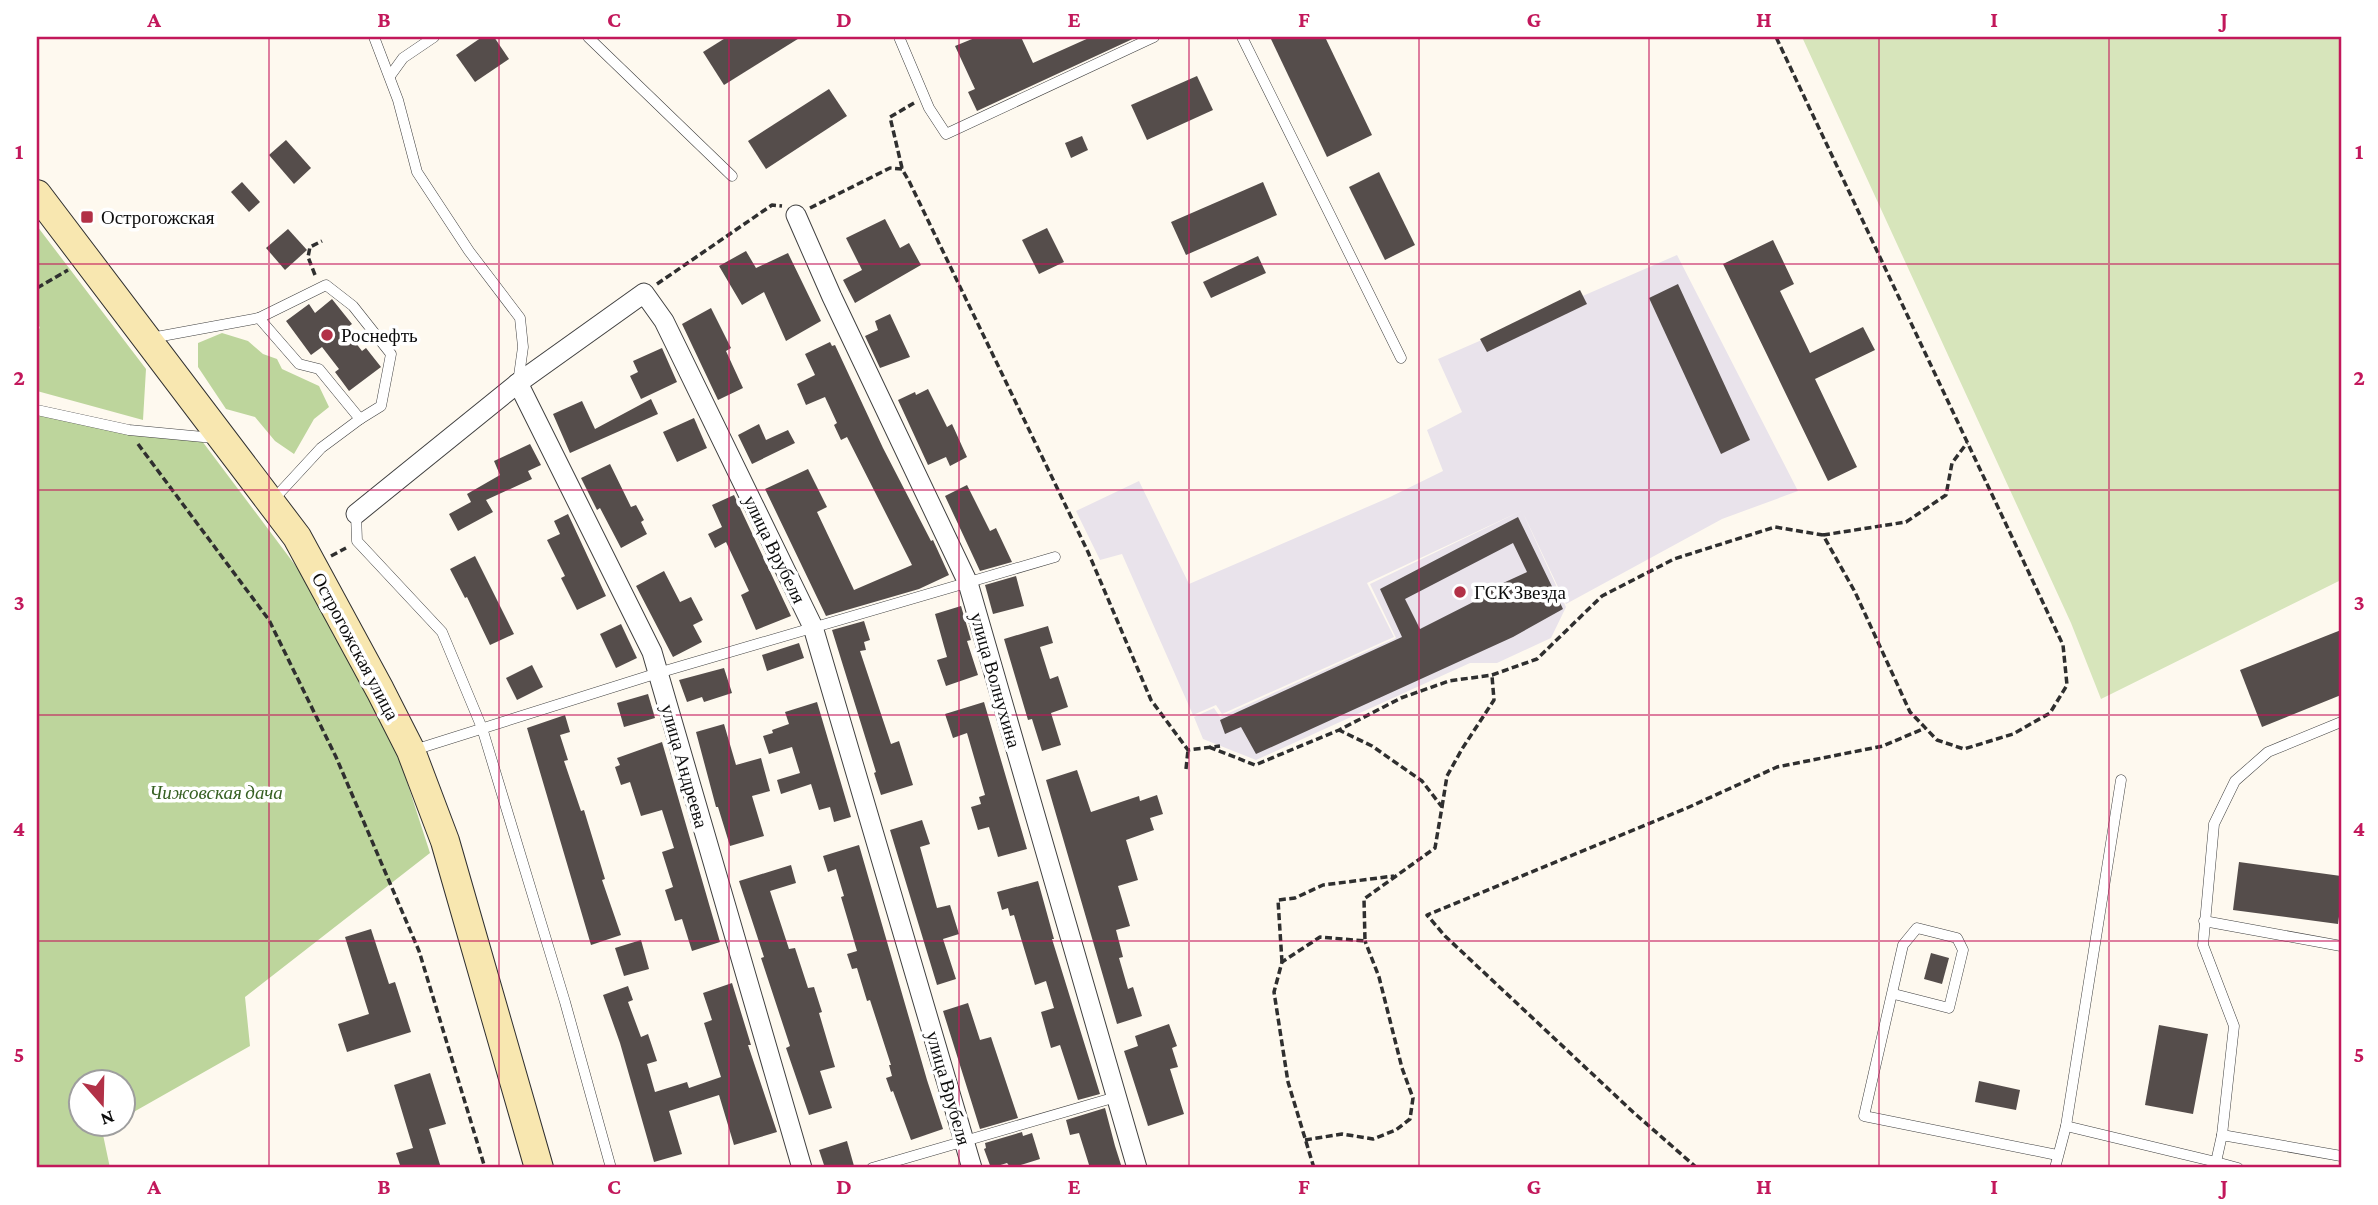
<svg xmlns="http://www.w3.org/2000/svg" width="2378" height="1205" font-family="'Crimson Pro',serif">
<style>
.industrial{fill:#e9e3eb}
.green{fill:#d7e5bb}
.forest{fill:#bdd59c}
.building{fill:#554d4b;fill-rule:evenodd}
.lines{fill:none;stroke-linecap:round;stroke-linejoin:round}
.lane-casing{stroke:#404040;stroke-width:11}
.street-casing{stroke:#404040;stroke-width:21}
.secondary-casing{stroke:#2f2f2f;stroke-width:30}
.path{stroke:#2f2f2f;stroke-width:3.5;stroke-dasharray:7 3.5;stroke-linecap:butt}
.lane{stroke:#fff;stroke-width:10}
.street{stroke:#fff;stroke-width:19}
.secondary{stroke:#f8e7b0;stroke-width:28}
.grid{fill:none;stroke:#c2185b;stroke-width:2;stroke-opacity:0.55}
.poi-dot{fill:#b23147;stroke:#fff;stroke-width:2.5}
.labels{text-anchor:middle;stroke-width:7;stroke-linejoin:round;paint-order:stroke}
.poi-label{font-size:19px;fill:#0d0d0d;stroke:#fff;text-anchor:start}
.street-label{font-size:19px;fill:#0d0d0d;stroke:#fff}
.park-label{font-size:19px;font-style:italic;fill:#376023;stroke:#fff}
.neatline{fill:none;stroke:#c2185b;stroke-width:2.5}
.grid-label{font-size:23px;text-anchor:middle;font-weight:bold;fill:#c2185b}
</style>
<rect width="100%" height="100%" fill="#fef9ef"/>
<!-- industrial -->
<polygon class="industrial" points="1677,255 1798,491 1722,519 1566,604 1523,513 1566,607 1551,638 1497,663 1470,663 1256,760 1203,739 1194,717 1214,708 1220,717 1396,638 1370,584 1523,510 1367,583 1394,637 1222,714 1216,705 1193,715 1122,554 1100,560 1076,511 1139,481 1189,584 1388,498 1443,471 1427,430 1462,412 1438,359"/>
<!-- green -->
<polygon class="green" points="1802,37 2341,37 2341,580 2101,699 2071,623"/>
<!-- forest -->
<g class="forest">
<polygon points="37,226 146,369 143,420 37,391 37,334 40,327 37,325"/>
<polygon points="222,333 248,341 263,354 277,359 282,369 319,386 329,407 314,419 294,454 275,441 255,417 226,409 198,367 198,343"/>
<polygon points="37,414 202,441 307,581 397,751 430,853 245,997 250,1046 123,1118 122,1082 80,1082 80,1124 112,1125 102,1130 110,1168 37,1168"/>
</g>
<!-- building -->
<g class="building">
<polygon points="482,37 494,37 509,59 475,82 456,55"/>
<polygon points="727,37 801,37 724,85 703,52"/>
<polygon points="977,37 1021,37 1033,63 1091,37 1137,37 977,111 968,92 975,89 955,46"/>
<polygon points="1270,37 1325,37 1372,135 1327,157"/>
<polygon points="1197,76 1213,110 1147,140 1131,105"/>
<polygon points="829,89 847,116 766,169 748,141"/>
<polygon points="1082,136 1088,150 1071,158 1065,143"/>
<polygon points="286,140 311,168 294,184 269,155"/>
<polygon points="1379,172 1415,245 1385,260 1349,187"/>
<polygon points="242,182 260,202 249,212 231,192"/>
<polygon points="1263,182 1277,215 1186,255 1171,222"/>
<polygon points="885,219 900,248 909,243 921,265 855,303 843,280 862,270 846,238"/>
<polygon points="1047,228 1064,262 1039,274 1022,240"/>
<polygon points="288,229 307,250 285,270 266,248"/>
<polygon points="1773,240 1794,284 1780,291 1810,353 1863,327 1875,350 1815,379 1857,467 1828,481 1723,264"/>
<polygon points="746,251 756,268 788,253 821,321 786,341 764,292 742,305 719,266"/>
<polygon points="1258,256 1266,273 1211,298 1203,282"/>
<polygon points="1678,284 1750,440 1721,454 1649,298"/>
<polygon points="1580,290 1587,304 1487,352 1480,339"/>
<polygon points="332,299 352,324 345,329 362,351 366,348 381,367 349,391 335,372 339,369 322,347 311,355 286,321 309,304 315,313"/>
<polygon points="711,308 731,348 726,351 743,388 718,400 682,324"/>
<polygon points="890,314 910,357 880,368 865,336 878,330 875,321"/>
<polygon points="830,342 832,346 835,345 883,448 931,541 933,540 949,575 919,589 826,616 765,489 808,469 827,507 817,512 854,590 912,565 847,437 841,440 834,425 837,423 825,397 806,405 797,384 815,375 805,354"/>
<polygon points="662,348 677,382 641,399 630,376 638,372 633,361"/>
<polygon points="928,389 947,427 952,424 967,457 950,466 946,457 928,465 898,400 915,392 916,395"/>
<polygon points="651,399 658,414 570,453 553,414 582,401 595,429"/>
<polygon points="694,418 707,448 677,462 663,432"/>
<polygon points="759,424 766,440 788,430 795,443 752,464 738,435"/>
<polygon points="530,444 541,465 528,471 532,479 486,500 493,512 458,531 449,514 471,502 467,494 500,475 494,461"/>
<polygon points="610,464 631,507 636,505 644,520 641,522 647,534 621,548 600,508 597,510 581,478"/>
<polygon points="967,485 990,531 996,528 1012,562 980,571 945,496"/>
<polygon points="734,495 791,616 756,630 741,595 749,591 726,542 715,548 708,534 722,527 712,505"/>
<polygon points="568,514 606,596 577,610 561,578 565,576 547,540 560,534 554,521"/>
<path d="M 1518,517 L 1563,609 L 1513,637 L 1256,754 L 1241,727 L 1225,734 L 1220,720 L 1402,637 L 1380,589 ZM 1513,543 L 1527,572 L 1490,589 L 1491,593 L 1420,629 L 1405,599 Z"/>
<polygon points="475,556 514,634 490,645 467,597 465,598 450,569"/>
<polygon points="664,571 680,602 691,597 703,620 693,625 702,642 673,657 636,586"/>
<polygon points="1016,576 1024,606 993,614 985,585"/>
<polygon points="961,606 971,640 967,641 978,675 946,686 937,660 947,657 935,614"/>
<polygon points="864,621 870,640 864,642 866,650 860,651 891,744 899,741 913,785 881,795 874,773 876,772 832,630"/>
<polygon points="621,624 637,658 616,668 600,634"/>
<polygon points="1048,626 1053,643 1040,647 1050,679 1058,676 1068,707 1051,713 1061,745 1042,751 1032,719 1028,720 1004,639"/>
<polygon points="2341,630 2341,695 2262,727 2240,670"/>
<polygon points="799,643 804,658 767,671 762,655"/>
<polygon points="532,665 543,687 517,700 506,678"/>
<polygon points="724,668 732,693 704,702 702,697 687,702 679,680"/>
<polygon points="648,694 655,718 624,727 617,703"/>
<polygon points="817,702 851,817 834,822 830,807 819,810 811,784 781,794 777,780 800,773 792,747 769,754 763,736 773,733 772,730 789,724 785,712"/>
<polygon points="984,702 1027,849 998,857 989,827 978,830 971,807 981,804 979,797 985,795 967,733 953,738 945,714"/>
<polygon points="565,715 570,732 560,735 568,760 564,761 581,811 584,810 605,879 602,880 621,935 591,945 527,728"/>
<polygon points="724,724 736,765 761,758 770,791 752,796 764,836 730,846 718,807 716,807 696,732"/>
<polygon points="662,742 720,942 692,951 682,919 675,921 665,890 673,887 662,852 674,848 662,810 641,816 630,782 621,785 615,767 620,765 617,758"/>
<polygon points="1077,770 1091,812 1139,796 1140,801 1157,795 1163,814 1150,818 1154,830 1126,840 1138,880 1118,886 1130,926 1116,930 1123,957 1119,958 1128,989 1133,987 1142,1016 1117,1024 1046,780"/>
<polygon points="922,820 930,844 920,847 937,908 950,905 959,934 943,939 956,979 937,985 890,830"/>
<polygon points="859,845 927,1080 943,1129 911,1140 893,1091 891,1092 886,1078 892,1076 889,1065 891,1065 870,1000 867,1001 857,968 852,969 847,954 857,951 841,897 844,896 836,869 828,872 823,856"/>
<polygon points="2239,862 2341,876 2341,901 2338,924 2233,910"/>
<polygon points="791,865 796,883 770,891 789,949 795,948 808,988 814,987 822,1012 819,1013 835,1067 820,1071 832,1108 809,1115 786,1048 790,1046 761,958 764,957 739,881"/>
<polygon points="1038,881 1054,939 1052,939 1100,1094 1078,1100 1060,1045 1051,1048 1041,1012 1054,1008 1046,981 1035,985 1014,915 1010,916 1008,908 1002,910 997,892"/>
<polygon points="371,929 389,984 395,982 411,1032 347,1052 338,1024 369,1014 345,937"/>
<polygon points="641,940 649,969 624,976 615,948"/>
<polygon points="1931,953 1949,958 1942,984 1924,979"/>
<polygon points="732,983 751,1045 748,1045 777,1132 734,1145 719,1095 669,1111 682,1154 654,1162 620,1043 603,995 628,986 633,1000 628,1002 641,1037 648,1034 657,1061 647,1064 655,1092 687,1082 689,1088 721,1077 704,1023 712,1020 703,993"/>
<polygon points="968,1003 980,1040 991,1037 1018,1118 980,1129 943,1011"/>
<polygon points="1169,1024 1177,1046 1172,1048 1178,1067 1170,1069 1184,1114 1148,1126 1124,1051 1138,1046 1135,1036"/>
<polygon points="2159,1025 2208,1034 2193,1114 2145,1105"/>
<polygon points="430,1073 446,1124 429,1129 441,1168 401,1168 396,1153 413,1148 394,1085"/>
<polygon points="1979,1081 2020,1090 2016,1110 1975,1102"/>
<polygon points="1105,1108 1115,1146 1122,1168 1090,1168 1079,1133 1070,1135 1066,1120"/>
<polygon points="1022,1132 1023,1136 1032,1133 1040,1159 1011,1168 1007,1163 991,1168 984,1149 986,1148 985,1143"/>
<polygon points="847,1141 854,1166 846,1168 825,1168 819,1150"/>
</g>
<g class="lines">
<defs>
<g id="lane">
<polyline points="374,37 398,100 417,172 469,251 520,318 523,347 518,383"/>
<polyline points="588,37 732,176"/>
<polyline points="899,37 929,108 946,134 1154,37"/>
<polyline points="1242,37 1401,358"/>
<polyline points="390,76 403,58 434,37"/>
<polyline points="259,318 326,285 353,306 391,354 381,406 360,419"/>
<polyline points="151,338 259,318 299,364 319,369 360,419 321,448 273,500"/>
<polyline points="37,410 129,430 214,438"/>
<polyline points="356,514 357,541 442,632 482,728 565,1002 611,1168"/>
<polyline points="414,750 658,673 1055,557"/>
<polyline points="2204,921 2341,946"/>
<polyline points="1894,994 1949,1008 1963,950 1957,938 1917,928 1903,945 1864,1116 2057,1155"/>
<polyline points="2066,1126 2216,1162"/>
<polyline points="2222,1135 2234,1026 2203,945 2214,824 2235,781 2268,752 2341,722"/>
<polyline points="872,1168 1116,1097"/>
<polyline points="2055,1168 2066,1126 2121,780"/>
<polyline points="2238,1168 2216,1162 2222,1135 2341,1156"/>
</g>
<g id="street">
<polyline points="796,215 832,297 968,583 1137,1168"/>
<polyline points="518,383 652,652 802,1168"/>
<polyline points="356,514 518,383 644,293 664,321 813,627 972,1168"/>
</g>
<polyline id="secondary" points="37,194 297,537 380,690 411,751 445,841 539,1168"/>
</defs>
<!-- lane casing -->
<use href="#lane" class="lane-casing"/>
<!-- street casing -->
<use href="#street" class="street-casing"/>
<!-- secondary casing -->
<use href="#secondary" class="secondary-casing"/>
<!-- path -->
<g class="path">
<polyline points="902,168 890,117 914,103"/>
<polyline points="810,208 890,168 902,169 909,181 1088,552 1151,700 1188,750 1220,746"/>
<polyline points="315,275 308,257 310,247 322,241"/>
<polyline points="657,284 772,205 782,206"/>
<polyline points="37,288 68,270"/>
<polyline points="138,444 269,620 336,757 419,951 485,1168"/>
<polyline points="1823,535 1906,522 1946,495 1952,463 1967,443"/>
<polyline points="331,556 346,548"/>
<polyline points="1209,747 1255,765 1339,730 1401,698 1449,681 1492,675 1537,659 1602,596 1674,559 1775,527 1823,535 1855,592 1910,712 1937,740 1964,749 2013,734 2050,713 2067,685 2063,645 1776,37"/>
<polyline points="1186,769 1188,750"/>
<polyline points="1442,807 1447,776 1462,749 1494,700 1492,676"/>
<polyline points="1282,962 1278,900 1295,898 1323,885 1394,876"/>
<polyline points="1305,1140 1342,1134 1373,1139 1396,1130 1410,1119 1413,1098 1402,1068 1379,977 1365,941"/>
<polyline points="1314,1168 1288,1082 1274,992 1282,962 1320,937 1365,941 1364,899 1435,848 1442,807 1422,781 1372,746 1339,730"/>
<polyline points="1697,1168 1633,1112 1445,936 1427,915 1687,808 1777,767 1883,746 1925,728"/>
</g>
<!-- lane -->
<use href="#lane" class="lane"/>
<!-- street -->
<use href="#street" class="street"/>
<!-- secondary -->
<use href="#secondary" class="secondary"/>
</g>
<!-- grid -->
<path class="grid" d="M 269,37 L 269,1168M 499,37 L 499,1168M 729,37 L 729,1168M 959,37 L 959,1168M 1189,37 L 1189,1168M 1419,37 L 1419,1168M 1649,37 L 1649,1168M 1879,37 L 1879,1168M 2109,37 L 2109,1168M 37,264 L 2341,264M 37,490 L 2341,490M 37,715 L 2341,715M 37,941 L 2341,941"/>
<!-- markers -->
<g class="poi-dot">
<rect x="80" y="210" width="14" height="14" rx="3.5"/>
<circle cx="327" cy="335" r="7"/>
<circle cx="1460" cy="592" r="7"/>
</g>
<g class="labels">
<!-- poi labels -->
<g class="poi-label">
<text x="101" y="224">Острогожская</text>
<text x="341" y="342">Роснефть</text>
<text x="1474" y="599">ГСК Звезда</text>
</g>
<!-- street labels -->
<g class="street-label">
<text transform="translate(775 549) rotate(64)" y="7">улица Врубеля</text>
<text transform="translate(356 646) rotate(62)" y="7">Острогожская улица</text>
<text transform="translate(996 680) rotate(74)" y="7">улица Волнухина</text>
<text transform="translate(685 766) rotate(74)" y="7">улица Андреева</text>
<text transform="translate(949 1088) rotate(74)" y="7">улица Врубеля</text>
</g>
<!-- park labels -->
<g class="park-label">
<text x="216" y="799">Чижовская дача</text>
</g>
</g>
<!-- border -->
<rect width="2378" height="1205" fill="none" stroke="#ffffff" stroke-width="77"/>
<!-- north arrow -->
<g transform="translate(102 1103) rotate(160)"><circle r="33" fill="#ffffff" stroke="#9e9e9e" stroke-width="2"/>
<path d="M0-5L12 26L0 18L-12 26Z" fill="#b23147"/>
<text y="-10" font-size="19" font-weight="bold" text-anchor="middle" fill="#0d0d0d">N</text>
</g>
<rect x="38" y="38" width="2302" height="1128" class="neatline"/>
<g class="grid-label">
<text x="154" y="27">A</text>
<text x="384" y="27">B</text>
<text x="614" y="27">C</text>
<text x="844" y="27">D</text>
<text x="1074" y="27">E</text>
<text x="1304" y="27">F</text>
<text x="1534" y="27">G</text>
<text x="1764" y="27">H</text>
<text x="1994" y="27">I</text>
<text x="2224" y="27">J</text>
<text x="19" y="159">1</text>
<text x="2359" y="159">1</text>
<text x="19" y="385">2</text>
<text x="2359" y="385">2</text>
<text x="19" y="610">3</text>
<text x="2359" y="610">3</text>
<text x="19" y="836">4</text>
<text x="2359" y="836">4</text>
<text x="19" y="1062">5</text>
<text x="2359" y="1062">5</text>
<text x="154" y="1194">A</text>
<text x="384" y="1194">B</text>
<text x="614" y="1194">C</text>
<text x="844" y="1194">D</text>
<text x="1074" y="1194">E</text>
<text x="1304" y="1194">F</text>
<text x="1534" y="1194">G</text>
<text x="1764" y="1194">H</text>
<text x="1994" y="1194">I</text>
<text x="2224" y="1194">J</text>
</g>
</svg>
